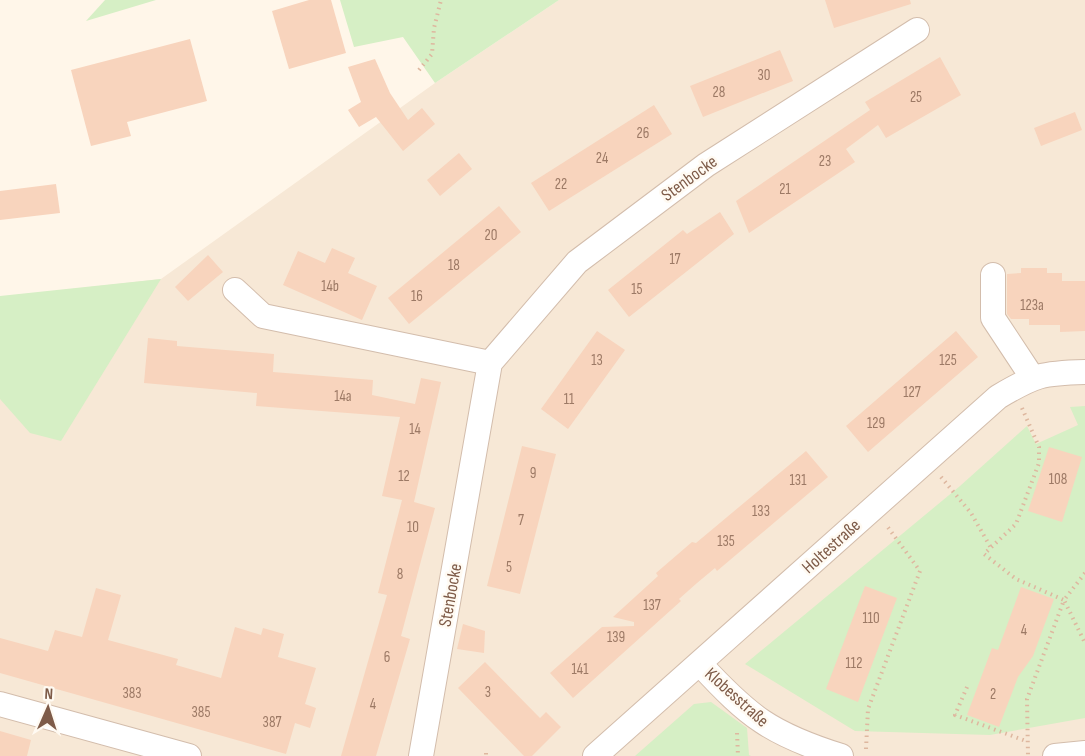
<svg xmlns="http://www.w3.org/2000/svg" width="1085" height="756" font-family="'Sofia Sans Condensed',sans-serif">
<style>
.residential{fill:#f7e8d6}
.green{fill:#d6efc5}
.building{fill:#f8d4bd}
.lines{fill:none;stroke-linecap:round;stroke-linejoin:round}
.minor-casing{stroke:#d3bdac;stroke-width:26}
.path{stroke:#deb79f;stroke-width:4;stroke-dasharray:1.5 4.5;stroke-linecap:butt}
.minor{stroke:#fff;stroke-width:24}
.labels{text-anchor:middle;stroke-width:5;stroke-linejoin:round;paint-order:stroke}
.number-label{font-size:15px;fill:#9c7965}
.street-label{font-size:18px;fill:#7e5b48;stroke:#fffaf2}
</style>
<rect width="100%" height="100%" fill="#fff6e9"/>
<!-- residential -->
<polygon class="residential" points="559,0 1085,0 1085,756 0,756 0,297 161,279 435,83"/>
<!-- green -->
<g class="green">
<polygon points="105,0 156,0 86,21"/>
<polygon points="340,0 559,0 435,83 403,37 354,47"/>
<polygon points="161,279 61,441 30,433 0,399 0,296"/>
<polygon points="1085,406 1085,718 990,735 855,731 745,664 960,486 1027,426 1036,444 1078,425 1070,407"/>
<polygon points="711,702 747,728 749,755 751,756 635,756 694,704"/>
</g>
<!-- building -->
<g class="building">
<polygon points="309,0 331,0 346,53 289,69 272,11"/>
<polygon points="825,0 910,0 911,4 834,28"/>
<polygon points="190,39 207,101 127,122 131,136 91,146 71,70"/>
<polygon points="780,50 793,81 703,117 690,86"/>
<polygon points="940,57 961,95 886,138 878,125 846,149 855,162 749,233 736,201 870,110 865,102"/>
<polygon points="375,59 390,93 408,120 422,108 435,124 403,151 376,117 359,127 348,110 361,102 348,67"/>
<polygon points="654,105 672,134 549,211 531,183"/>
<polygon points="1075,112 1082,130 1041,146 1034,128"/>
<polygon points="459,153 472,169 440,196 427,180"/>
<polygon points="56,184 60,213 0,220 0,191"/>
<polygon points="499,206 521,232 409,324 388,298"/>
<polygon points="720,212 734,234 629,317 608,290 683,230 687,234"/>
<polygon points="332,248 355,258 348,273 377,286 362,320 283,285 298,251 325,263"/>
<polygon points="208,255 223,272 188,301 175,287"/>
<polygon points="1021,268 1047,268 1047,273 1062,273 1062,281 1085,281 1085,331 1060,332 1060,325 1029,325 1029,319 1011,319 1007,314 1007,274 1021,273"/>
<polygon points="597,331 625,350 568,429 541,409"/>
<polygon points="956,331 978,357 868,452 846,426"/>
<polygon points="148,338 177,341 177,346 274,354 273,372 373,380 372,395 415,404 421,378 441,382 414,502 435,508 401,636 410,639 376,756 341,756 387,595 378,593 402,500 382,496 400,417 256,406 257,393 144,383"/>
<polygon points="522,446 556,454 520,594 487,586"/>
<polygon points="1049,447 1082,457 1062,522 1028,511"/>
<polygon points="806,451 828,477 717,571 715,568 697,583 679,599 681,601 573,698 550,673 602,627 634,626 634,622 613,617 658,576 656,573 692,542 696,543"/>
<polygon points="865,586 897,598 858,702 826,689"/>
<polygon points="1021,587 1054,599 1033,656 1018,677 999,727 967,715 992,648 998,650"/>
<polygon points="96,588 121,595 108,640 178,659 176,665 221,678 235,627 261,635 263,628 284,634 278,657 316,668 305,704 316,708 310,728 295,723 286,754 0,673 0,638 48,651 55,630 82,637"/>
<polygon points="463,624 485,631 484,653 457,649"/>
<polygon points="485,662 540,718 546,712 561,727 532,756 524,756 458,688"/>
<polygon points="0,731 31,740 27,756 0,756"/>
</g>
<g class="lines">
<defs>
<g id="minor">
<polyline points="993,275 993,318 1032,377"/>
<polyline points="235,290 263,316 490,363"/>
<path d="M 700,664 C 749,717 771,734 841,756"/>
<polyline points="0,704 189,756"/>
<polyline points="421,756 490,363 577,262 706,165 917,30"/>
<path d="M 595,756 L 998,397 C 1035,375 1042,373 1085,372"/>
<polyline points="1055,756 1085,753"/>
</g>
</defs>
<!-- minor casing -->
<use href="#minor" class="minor-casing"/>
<!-- path -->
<g class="path">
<polyline points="419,70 432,54 434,28 441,0"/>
<polyline points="1022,408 1039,447 1039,463 1016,524 984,554 1016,579 1064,600 1027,699 1028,756"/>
<polyline points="941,477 971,513 991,548"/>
<polyline points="1085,573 1064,600 1085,643"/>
<polyline points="967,687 955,715 1026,741"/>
<polyline points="737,733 738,756"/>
<polyline points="866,749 868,709 920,571 887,526"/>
<polyline points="486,753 486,756"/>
</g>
<!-- minor -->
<use href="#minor" class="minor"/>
</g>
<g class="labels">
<!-- number labels -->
<g class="number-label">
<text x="764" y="80">30</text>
<text x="719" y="97">28</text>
<text x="916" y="102">25</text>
<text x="643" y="138">26</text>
<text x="602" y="163">24</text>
<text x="825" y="166">23</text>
<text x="561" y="189">22</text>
<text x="785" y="194">21</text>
<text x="491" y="240">20</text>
<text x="675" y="264">17</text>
<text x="454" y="270">18</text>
<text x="330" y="291">14b</text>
<text x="637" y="294">15</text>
<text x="417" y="301">16</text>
<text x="1032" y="310">123a</text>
<text x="597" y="365">13</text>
<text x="948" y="365">125</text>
<text x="912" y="397">127</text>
<text x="343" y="401">14a</text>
<text x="569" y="404">11</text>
<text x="876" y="428">129</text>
<text x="415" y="434">14</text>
<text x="533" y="478">9</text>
<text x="404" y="481">12</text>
<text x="1058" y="484">108</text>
<text x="798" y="485">131</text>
<text x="761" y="516">133</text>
<text x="521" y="525">7</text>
<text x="413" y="532">10</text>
<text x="726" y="546">135</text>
<text x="509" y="572">5</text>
<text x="400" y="579">8</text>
<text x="652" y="610">137</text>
<text x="871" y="623">110</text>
<text x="1024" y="635">4</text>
<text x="616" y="642">139</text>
<text x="387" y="662">6</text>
<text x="854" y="668">112</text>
<text x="580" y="674">141</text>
<text x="488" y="697">3</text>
<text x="132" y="698">383</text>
<text x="993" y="699">2</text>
<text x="373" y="709">4</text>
<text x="201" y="717">385</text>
<text x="272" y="727">387</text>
</g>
<!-- street labels -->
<g class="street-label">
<text transform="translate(689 178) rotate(-36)" y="6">Stenbocke</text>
<text transform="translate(831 546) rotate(-42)" y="6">Holtestraße</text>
<text transform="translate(450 595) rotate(-80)" y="6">Stenbocke</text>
<text transform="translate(737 697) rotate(42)" y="6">Klobesstraße</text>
</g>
</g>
<!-- north arrow -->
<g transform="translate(48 708) rotate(3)" stroke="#fffaf2" stroke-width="4.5" paint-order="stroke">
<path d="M0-4.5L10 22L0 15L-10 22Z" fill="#7e5b48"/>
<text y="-9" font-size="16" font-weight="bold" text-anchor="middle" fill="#7e5b48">N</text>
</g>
</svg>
